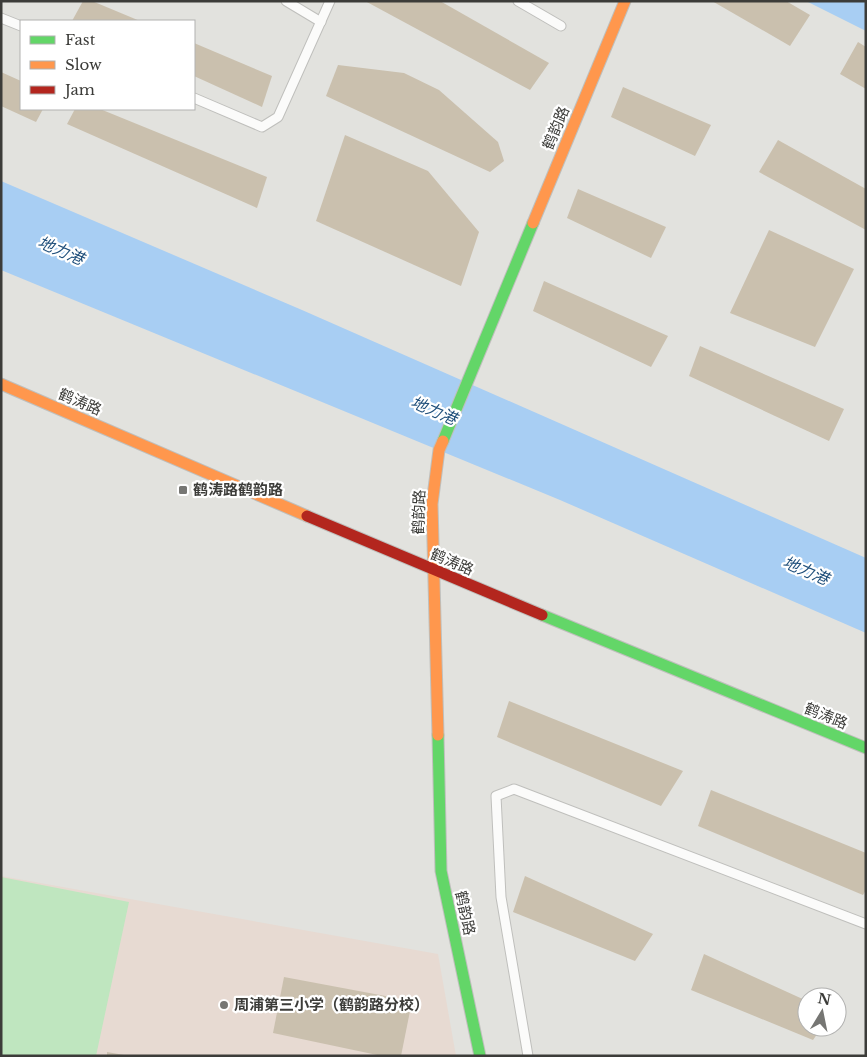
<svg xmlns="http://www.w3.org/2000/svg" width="867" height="1057" font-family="'Libre Baskerville','Noto Sans SC',serif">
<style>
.education{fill:#e7dad2}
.green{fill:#bfe6bf}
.water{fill:#a8cef3}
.building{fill:#cac0ae}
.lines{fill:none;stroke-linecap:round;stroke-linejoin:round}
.lane-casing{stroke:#bfbfbc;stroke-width:11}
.fast-casing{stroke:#bfbfbc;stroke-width:13}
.slow-casing{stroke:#bfbfbc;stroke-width:13}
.jam-casing{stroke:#bfbfbc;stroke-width:13}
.lane{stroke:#fbfbfa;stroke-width:9}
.fast{stroke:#63d668;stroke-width:11}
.slow{stroke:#ff974d;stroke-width:11}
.jam{stroke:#b3261e;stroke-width:11}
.poi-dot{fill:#767673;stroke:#fff;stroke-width:2}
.labels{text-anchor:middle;stroke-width:4.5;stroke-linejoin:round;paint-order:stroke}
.street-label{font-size:15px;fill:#3c3c39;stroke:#fff}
.poi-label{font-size:15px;font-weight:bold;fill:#3c3c39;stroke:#fff;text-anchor:start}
.water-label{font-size:16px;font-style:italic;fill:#1f4f7b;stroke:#fff}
</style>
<rect width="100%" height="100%" fill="#e2e2de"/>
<!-- education -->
<polygon class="education" points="1,876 438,954 456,1056 1,1056"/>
<!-- green -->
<polygon class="green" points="1,877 129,902 96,1056 1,1056"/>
<!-- water -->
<g class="water">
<polygon points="806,1 866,1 866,31"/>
<polygon points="1,181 302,310 866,558 866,633 560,500 1,270"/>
</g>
<!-- building -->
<g class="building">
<polygon points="83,1 92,1 140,21 72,21"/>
<polygon points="365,1 440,1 549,63 530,90"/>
<polygon points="712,1 786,1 810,15 790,46"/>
<polygon points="858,42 866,47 866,89 840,74"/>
<polygon points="194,43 272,76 262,107 194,76"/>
<polygon points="338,65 404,73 439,90 498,142 504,161 490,172 326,96"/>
<polygon points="1,72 21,81 21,109 43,109 36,122 1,106"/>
<polygon points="623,87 711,125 695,156 611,117"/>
<polygon points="75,109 100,109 267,177 257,208 67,124"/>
<polygon points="345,135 428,171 479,232 461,286 316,221"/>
<polygon points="778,140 866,189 866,230 759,172"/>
<polygon points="578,189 666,227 651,258 567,218"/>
<polygon points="769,230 854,269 815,347 730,313"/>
<polygon points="544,281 668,336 651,367 533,311"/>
<polygon points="700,346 844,409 829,441 689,376"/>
<polygon points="509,701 683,771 661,806 497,737"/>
<polygon points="711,790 866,853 866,890 863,895 698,826"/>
<polygon points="525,876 653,934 635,961 513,912"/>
<polygon points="704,954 807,1001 807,1027 822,1027 813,1040 691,990"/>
<polygon points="284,977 412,1001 401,1056 382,1056 273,1033"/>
<polygon points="107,1052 124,1055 124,1056 107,1056"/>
</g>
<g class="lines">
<defs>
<g id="lane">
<polyline points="286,1 321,22"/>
<polyline points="518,1 561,26"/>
<polyline points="1,18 21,26"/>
<polyline points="194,98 262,127 278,117 330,1"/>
<polyline points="528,1056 501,897 496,796 514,789 866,924"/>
</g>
<g id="fast">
<polyline points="443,441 533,223"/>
<polyline points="542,615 866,748"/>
<polyline points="438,735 441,871 480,1056"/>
</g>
<g id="slow">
<polyline points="533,223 625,1"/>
<polyline points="1,384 307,516"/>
<polyline points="438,735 432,504 439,450 443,441"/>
</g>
<polyline id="jam" points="307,516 542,615"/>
</defs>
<!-- lane casing -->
<use href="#lane" class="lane-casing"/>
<!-- fast casing -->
<use href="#fast" class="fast-casing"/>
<!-- slow casing -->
<use href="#slow" class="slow-casing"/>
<!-- jam casing -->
<use href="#jam" class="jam-casing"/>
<!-- lane -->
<use href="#lane" class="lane"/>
<!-- fast -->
<use href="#fast" class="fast"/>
<!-- slow -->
<use href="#slow" class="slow"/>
<!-- jam -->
<use href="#jam" class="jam"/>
</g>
<!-- markers -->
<g class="poi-dot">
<rect x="178" y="485" width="10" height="10" rx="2.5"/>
<circle cx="224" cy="1005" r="5"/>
</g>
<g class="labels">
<!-- street labels -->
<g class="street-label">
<text transform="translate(556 128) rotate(-67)" y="5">鹤韵路</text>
<text transform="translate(80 402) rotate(23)" y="5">鹤涛路</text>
<text transform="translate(419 512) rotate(-88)" y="5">鹤韵路</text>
<text transform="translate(452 562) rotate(23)" y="5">鹤涛路</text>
<text transform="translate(826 716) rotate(22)" y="5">鹤涛路</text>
<text transform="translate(465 913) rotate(78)" y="5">鹤韵路</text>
</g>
<!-- poi labels -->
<g class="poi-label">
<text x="193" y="495">鹤涛路鹤韵路</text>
<text x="234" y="1010">周浦第三小学（鹤韵路分校）</text>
</g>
<!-- water labels -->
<g class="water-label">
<text transform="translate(61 250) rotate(23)" y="6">地力港</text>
<text transform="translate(434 410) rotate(23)" y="6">地力港</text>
<text transform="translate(806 570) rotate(23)" y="6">地力港</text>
</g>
</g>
<!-- border -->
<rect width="867" height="1057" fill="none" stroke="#3c3c39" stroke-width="5"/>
<!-- legend -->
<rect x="20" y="20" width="175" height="90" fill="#ffffff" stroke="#b1b1b0"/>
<rect x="30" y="36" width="25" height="8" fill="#63d668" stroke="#b1b1b0"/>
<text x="65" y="45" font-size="15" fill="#3c3c39">Fast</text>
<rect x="30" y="61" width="25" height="8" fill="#ff974d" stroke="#b1b1b0"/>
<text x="65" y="70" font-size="15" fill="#3c3c39">Slow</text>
<rect x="30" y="86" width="25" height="8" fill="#b3261e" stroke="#b1b1b0"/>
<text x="65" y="95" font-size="15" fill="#3c3c39">Jam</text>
<!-- north arrow -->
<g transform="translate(822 1012) rotate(10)"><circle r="24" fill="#ffffff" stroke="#b1b1b0"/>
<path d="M0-4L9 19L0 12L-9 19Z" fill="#767673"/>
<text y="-8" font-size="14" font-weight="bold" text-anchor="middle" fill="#3c3c39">N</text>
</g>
</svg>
